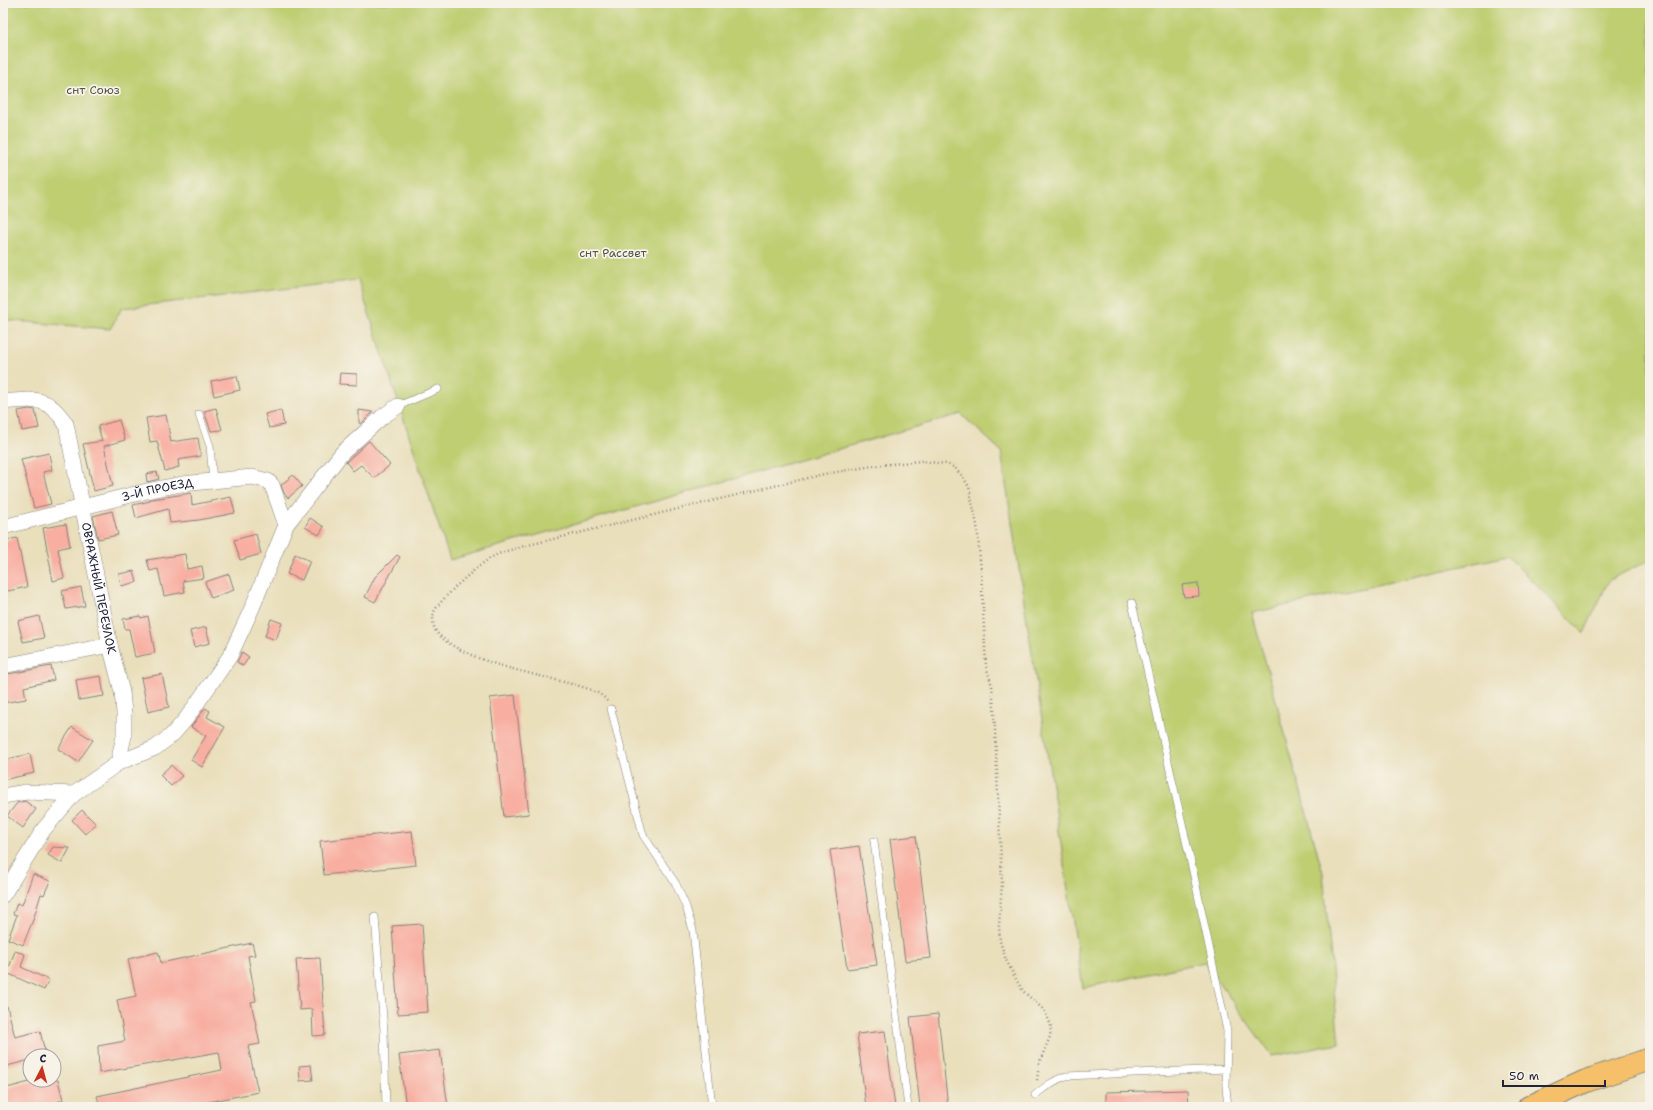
<svg xmlns="http://www.w3.org/2000/svg" width="1653" height="1110" font-family="'Shantell Sans',sans-serif">
<style>
.green{fill:#bece71;stroke:#707856}
.building{fill:#f8aea0}
.lines{fill:none;stroke-linecap:round;stroke-linejoin:round}
.lane-casing{stroke:#86807b;stroke-width:8}
.street-casing{stroke:#86807b;stroke-width:16}
.primary-casing{stroke:#86807b;stroke-width:24}
.path{stroke:#86807b;stroke-width:2.5;stroke-dasharray:1 3;stroke-linecap:butt}
.lane{stroke:#fff;stroke-width:7}
.street{stroke:#fff;stroke-width:15}
.primary{stroke:#f6c06b;stroke-width:22}
.labels{text-anchor:middle;stroke-width:3.5;stroke-linejoin:round;paint-order:stroke}
.park-label{font-size:12px;fill:#51564b;stroke:#f7f3e8}
.street-label{font-size:12px;fill:#22223b;stroke:#f7f3e8}
</style>
<rect width="100%" height="100%" fill="#f7f3e8"/>
<filter id="ink" filterUnits="userSpaceOnUse"><feTurbulence type="fractalNoise" baseFrequency=".025" numOctaves="2"/><feDisplacementMap in="SourceGraphic" scale="8" xChannelSelector="R" yChannelSelector="G"/><feConvolveMatrix kernelMatrix="1 2 1 2 8 2 1 2 1" color-interpolation-filters="sRGB"/></filter>
<filter id="wash" filterUnits="userSpaceOnUse"><feTurbulence type="fractalNoise" baseFrequency=".012" numOctaves="4" result="noise"/><feDisplacementMap in="SourceGraphic" scale="16" xChannelSelector="R" yChannelSelector="G"/><feGaussianBlur stdDeviation="0.9" result="paint"/><feColorMatrix in="noise" values="0 0 0 0 0 0 0 0 0 0 0 0 0 0 0 0 0 1.4 0 .05"/><feComposite in="paint" operator="in"/></filter>
<g filter="url(#wash)">
<rect width="100%" height="100%" fill="#e9dfbb"/>
<!-- green -->
<polygon class="green" points="3,3 1650,3 1650,560 1609,580 1584,633 1507,556 1252,613 1323,873 1339,1044 1272,1056 1204,962 1083,988 1001,451 961,414 450,560 358,280 122,308 110,329 3,320"/>
<g id="blocks">
<!-- building -->
<g class="building">
<polygon points="340,373 357,374 357,385 339,384"/>
<polygon points="237,376 240,390 214,396 211,381"/>
<polygon points="216,408 222,430 211,431 204,411"/>
<polygon points="29,409 35,410 39,428 22,431 18,411"/>
<polygon points="281,410 284,425 269,428 265,414"/>
<polygon points="359,410 373,412 361,424 359,423"/>
<polygon points="166,415 171,442 198,438 201,456 178,460 179,467 165,471 157,441 150,442 146,418"/>
<polygon points="119,420 125,440 104,446 113,486 94,491 83,444 102,441 98,426"/>
<polygon points="369,441 390,465 374,478 361,465 353,471 346,462"/>
<polygon points="49,453 52,470 43,472 51,504 34,508 21,459"/>
<polygon points="157,472 159,479 147,482 146,474"/>
<polygon points="293,475 302,486 288,498 284,493 281,485"/>
<polygon points="191,493 192,505 231,497 235,513 199,520 170,523 168,509 136,518 133,505 150,501 150,499 153,499"/>
<polygon points="112,511 118,535 98,539 93,516"/>
<polygon points="310,518 324,527 319,535 305,527"/>
<polygon points="66,524 70,546 58,549 64,578 53,581 43,528"/>
<polygon points="256,534 261,554 240,560 234,540"/>
<polygon points="17,538 27,587 3,592 3,573 6,573 3,557 3,541"/>
<polygon points="185,554 187,569 202,566 204,578 183,581 185,592 164,596 158,569 150,571 147,560"/>
<polygon points="295,554 310,561 302,580 287,574"/>
<polygon points="397,555 400,557 375,602 365,597 375,577"/>
<polygon points="134,571 137,582 121,586 119,574"/>
<polygon points="229,574 234,590 211,598 205,582"/>
<polygon points="1198,583 1199,596 1184,597 1182,585"/>
<polygon points="81,587 85,606 66,609 62,591"/>
<polygon points="39,616 44,638 23,642 18,621"/>
<polygon points="140,616 141,618 148,616 155,653 135,657 129,629 125,629 123,619"/>
<polygon points="271,619 282,623 276,640 265,636"/>
<polygon points="206,627 210,643 194,647 190,631"/>
<polygon points="242,652 249,657 243,666 237,662"/>
<polygon points="51,666 54,680 24,687 26,699 3,703 3,675"/>
<polygon points="162,674 169,707 148,712 141,678"/>
<polygon points="101,676 104,696 79,700 76,680"/>
<polygon points="515,695 529,814 504,817 490,698"/>
<polygon points="205,708 210,711 207,717 225,727 202,767 191,760 206,736 191,727"/>
<polygon points="72,727 93,740 78,762 58,749"/>
<polygon points="30,754 34,773 3,780 3,760"/>
<polygon points="171,765 182,776 171,786 160,775"/>
<polygon points="25,801 36,809 23,828 7,816 17,803"/>
<polygon points="82,810 96,824 85,834 72,820"/>
<polygon points="412,831 416,865 324,875 320,841"/>
<polygon points="916,836 931,958 905,961 890,839"/>
<polygon points="859,846 877,965 847,969 830,850"/>
<polygon points="53,847 70,848 62,863 48,855"/>
<polygon points="33,874 50,881 44,895 41,894 33,920 23,945 8,939 17,915 13,914 17,903 22,905"/>
<polygon points="422,924 428,1012 398,1014 392,926"/>
<polygon points="252,943 255,955 248,956 256,1001 251,1002 260,1044 248,1046 258,1092 184,1107 100,1107 97,1096 222,1070 219,1052 99,1073 98,1046 125,1041 117,1000 136,996 128,959 158,952 161,963"/>
<polygon points="15,951 25,954 21,967 49,980 44,990 7,973"/>
<polygon points="320,958 325,1035 313,1036 312,1009 300,1010 296,959"/>
<polygon points="7,1006 15,1037 40,1031 46,1056 30,1056 30,1060 3,1067 3,1007"/>
<polygon points="938,1014 948,1107 920,1107 910,1017"/>
<polygon points="885,1031 895,1107 866,1107 857,1034"/>
<polygon points="440,1050 448,1107 406,1107 399,1055"/>
<polygon points="311,1065 313,1080 300,1081 299,1066"/>
<polygon points="37,1080 58,1080 63,1100 38,1107 3,1107 3,1089"/>
<polygon points="1188,1090 1189,1107 1106,1107 1106,1092"/>
</g>
</g>
</g>
<g filter="url(#ink)">
<use href="#blocks" fill-opacity="0" stroke="#86807b" stroke-width="1"/>
<g class="lines">
<defs>
<g id="lane">
<polyline points="398,406 438,389"/>
<polyline points="199,414 210,446 213,481"/>
<polyline points="1132,603 1194,876 1227,1031 1226,1088 1228,1107"/>
<polyline points="611,709 643,835 676,884 686,907 693,930 712,1107"/>
<polyline points="874,841 908,1107"/>
<polyline points="375,917 384,1031 386,1107"/>
<path d="M 1035,1095 C 1045,1087 1054,1080 1066,1076 L 1226,1069"/>
</g>
<g id="street">
<path id="s1" d="M 3,402 C 35,399 47,395 66,424 L 110,645 L 122,692 L 124,713 L 124,736 L 118,763"/>
<path id="s2" d="M 3,527 L 151,490 L 182,484 L 252,477 L 268,481 L 272,485 L 286,525"/>
<polyline points="3,666 110,645"/>
<polyline points="3,796 26,792 74,794"/>
<polyline points="3,895 44,829 74,794 118,763 155,748 172,735 186,719 230,656 252,608 286,525 342,453 382,417 398,406"/>
</g>
<polyline id="primary" points="1529,1107 1586,1081 1650,1059"/>
</defs>
<!-- lane casing -->
<use href="#lane" class="lane-casing"/>
<!-- street casing -->
<use href="#street" class="street-casing"/>
<!-- primary casing -->
<use href="#primary" class="primary-casing"/>
<!-- path -->
<path class="path" d="M 607,701 C 599,689 577,686 564,682 C 527,672 463,661 437,633 C 433,628 432,618 434,612 C 439,600 481,562 494,556 C 502,552 511,550 520,547 L 824,474 L 873,466 L 921,461 L 947,464 L 955,468 L 963,477 L 969,487 L 977,525 L 981,571 L 986,666 L 992,686 L 994,708 L 1002,882 L 999,926 L 1000,941 L 1006,960 L 1017,981 L 1023,991 L 1044,1010 L 1051,1025 L 1050,1037 L 1039,1063 L 1037,1081"/>
<!-- lane -->
<use href="#lane" class="lane"/>
<!-- street -->
<use href="#street" class="street"/>
<!-- primary -->
<use href="#primary" class="primary"/>
</g>
</g>
<g class="labels">
<!-- park labels -->
<g class="park-label">
<text x="93" y="94">снт Союз</text>
<text x="613" y="257">снт Рассвет</text>
</g>
<!-- street labels -->
<g class="street-label">
<text dy="4" stroke="none"><textPath href="#s2" startOffset="159">3-Й ПРОЕЗД</textPath></text>
<text dy="4" stroke="none"><textPath href="#s1" startOffset="240">ОВРАЖНЫЙ ПЕРЕУЛОК</textPath></text>
</g>
</g>
<!-- margin -->
<rect width="1653" height="1110" fill="none" stroke="#f7f3e8" stroke-width="16"/>
<!-- north arrow -->
<g transform="translate(42 1068) rotate(6)"><circle r="19" fill="#f7f3e8" stroke="#a29fa3"/>
<path d="M0-3L7 15L0 10L-7 15Z" fill="#c8321e"/>
<text y="-6" font-size="11" font-weight="bold" text-anchor="middle" fill="#22223b">С</text>
</g>
<!-- scale -->
<path d="M1503 1080v6h102v-6" fill="none" stroke="#22223b" stroke-width="2"/>
<text x="1509" y="1080" font-size="12" fill="#22223b" stroke="#f7f3e8" stroke-width="3" paint-order="stroke">50 m</text>
</svg>
